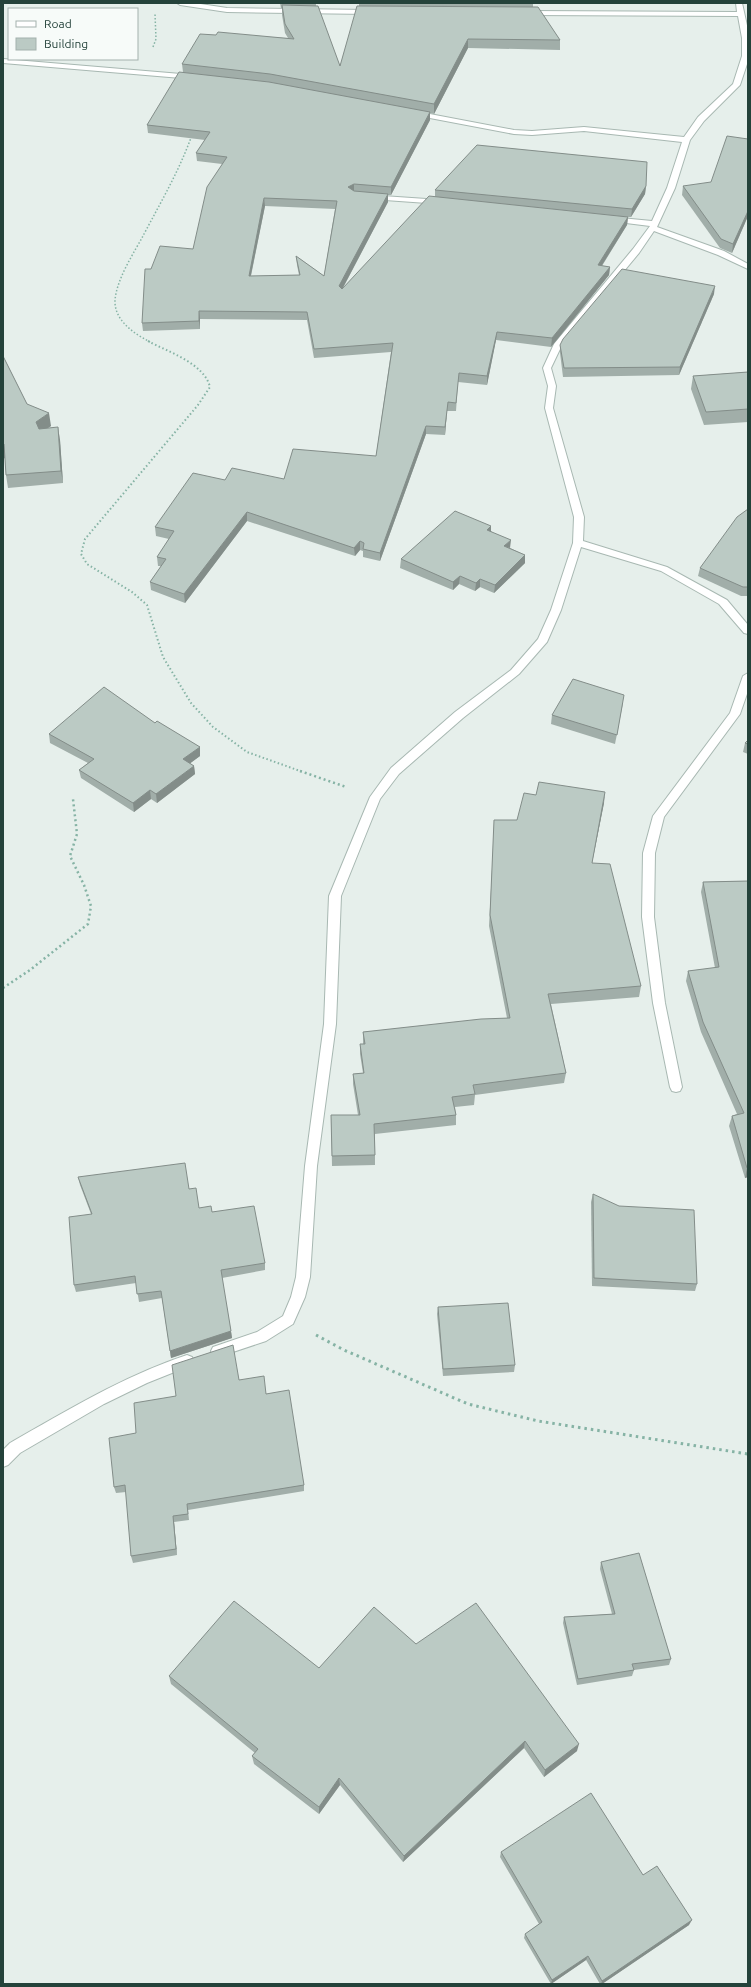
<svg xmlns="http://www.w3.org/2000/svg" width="751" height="1987" font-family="Ubuntu,sans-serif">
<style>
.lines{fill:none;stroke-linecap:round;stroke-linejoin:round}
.minor-casing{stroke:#a8b8b2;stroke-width:2}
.path-far3{stroke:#86b3a5;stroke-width:1.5;stroke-dasharray:1.5 2;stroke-linecap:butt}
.path-far2{stroke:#86b3a5;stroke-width:2;stroke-dasharray:1.5 2.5;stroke-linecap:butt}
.path-far1{stroke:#86b3a5;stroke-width:2.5;stroke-dasharray:2 3;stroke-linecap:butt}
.path{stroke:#86b3a5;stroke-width:3;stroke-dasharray:2.5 4;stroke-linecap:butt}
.minor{fill:#fff;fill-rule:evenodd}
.wall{fill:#a1aea9;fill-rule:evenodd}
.shaded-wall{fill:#838d89}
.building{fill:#bbcac4;stroke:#838d89;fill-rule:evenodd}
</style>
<rect width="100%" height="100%" fill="#e6efeb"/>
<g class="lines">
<defs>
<g id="minor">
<polygon points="177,3 194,3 227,8 370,10 373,12 370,14 227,12 180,5"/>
<polygon points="736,3 742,3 748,30 748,61 740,85 704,121 690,140 675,188 657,227 724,251 748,264 748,269 718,255 654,231 639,253 561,347 551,368 556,386 553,408 584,517 583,541 667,567 727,600 748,625 748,634 744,633 719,604 661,571 581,547 561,610 547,642 519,674 463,718 399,774 380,799 341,896 336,1024 317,1166 310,1277 305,1297 293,1324 266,1341 218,1357 213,1355 211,1351 213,1347 257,1332 283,1316 291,1297 296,1277 305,1166 324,1024 329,896 370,797 391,768 455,712 511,670 538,639 551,610 573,543 574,517 545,408 548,386 543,368 554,344 633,249 650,226 610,221 606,219 610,217 652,221 667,188 682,142 584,131 532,135 514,134 414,115 410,113 414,111 514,130 532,131 584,127 684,137 698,117 733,84 742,56 742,38 738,16 527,15 524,13 527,11 737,12"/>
<polygon points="3,59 193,75 197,77 193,79 3,63"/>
<polygon points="368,195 441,200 445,202 441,204 371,199 368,199"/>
<polygon points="748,673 748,691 740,714 664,817 655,853 654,917 665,1003 682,1087 680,1091 676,1092 672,1091 670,1087 653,1003 642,917 643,853 653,816 730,713 743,676"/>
<path d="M 187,1355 L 192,1357 L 194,1361 L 192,1365 L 147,1383 L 104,1404 L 20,1453 L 8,1465 L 3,1467 L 3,1450 L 10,1443 C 68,1410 124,1376 187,1355 Z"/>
</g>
</defs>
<!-- minor casing -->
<use href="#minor" class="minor-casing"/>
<!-- path-far3 -->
<g class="path-far3">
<polyline points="153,47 156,39 155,14"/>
<path d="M 150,342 C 135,334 114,321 115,300 C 117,278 134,253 144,234 C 162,200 179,171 192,135"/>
</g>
<!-- path-far2 -->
<path class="path-far2" d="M 148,341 C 168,352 204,363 210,387 L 198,405 L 85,539 L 81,554 L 87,564 L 132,592 L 147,605 L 163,657 L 191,703 L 213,727 L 247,752 L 303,772"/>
<!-- path-far1 -->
<g class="path-far1">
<polyline points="300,771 346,787"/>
<polyline points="3,988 30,970 88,924 91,906 84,885 70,856 77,834 73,799"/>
</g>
<!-- path -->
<polyline class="path" points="316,1335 344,1350 468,1404 538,1421 748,1454"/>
<!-- minor -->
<use href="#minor" class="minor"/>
</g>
<!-- wall -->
<g class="wall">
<path d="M 280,3 L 316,3 L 316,6 L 340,66 L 359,6 L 359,3 L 533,3 L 533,7 L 560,40 L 560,50 L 468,48 L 434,114 L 430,113 L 430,120 L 391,195 L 388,195 L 388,202 L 343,288 L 435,197 L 435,190 L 646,186 L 645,194 L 631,217 L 628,217 L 627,225 L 602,266 L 610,267 L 609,275 L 551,347 L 496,340 L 487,385 L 458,382 L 456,411 L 447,411 L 445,435 L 426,434 L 380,561 L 363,557 L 363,551 L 360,550 L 355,556 L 247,521 L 185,603 L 151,590 L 150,582 L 161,566 L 158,566 L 157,557 L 169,539 L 156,536 L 155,527 L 225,480 L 284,479 L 376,456 L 391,352 L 314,358 L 307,320 L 200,319 L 200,329 L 143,331 L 142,323 L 151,269 L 193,249 L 222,164 L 197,161 L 196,153 L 205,140 L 148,133 L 147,125 L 183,72 L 182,64 L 216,35 L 288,38 L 285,33 L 282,15 L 282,8 L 281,8 ZM 265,206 L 335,209 L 324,276 L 296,256 L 297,265 L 299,275 L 251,276 Z"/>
<polygon points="683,186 748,216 732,253 720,248 682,195"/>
<polygon points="714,294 679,375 563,377 560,353 560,345"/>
<polygon points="3,356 27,404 51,426 47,428 60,440 63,483 8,488 6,475 5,458 3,459"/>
<polygon points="748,372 748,422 704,425 691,389 693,376"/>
<polygon points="748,509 748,596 741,596 698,576 700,568"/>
<polygon points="491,531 510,548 525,555 525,563 494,593 480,587 475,591 459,584 453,590 400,568 401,559"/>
<polygon points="623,703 615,744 551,724 552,715"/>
<polygon points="155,723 200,747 200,756 190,763 194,766 195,774 157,803 151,799 134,812 81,778 79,770 88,763 50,743 49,734"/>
<polygon points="748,740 748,754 743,752 745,743"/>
<polygon points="604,803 592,863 641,986 639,997 551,1004 566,1073 564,1083 475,1095 474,1105 455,1107 456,1115 456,1125 375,1134 375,1165 332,1166 331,1115 358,1115 353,1084 353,1074 363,1073 360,1054 360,1044 363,1044 363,1032 507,1018 489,926 494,831 517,820"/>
<polygon points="748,881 748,1177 745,1178 729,1126 732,1116 737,1114 701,1032 686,981 688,971 715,968 701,892 703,882"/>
<polygon points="78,1177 189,1189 199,1208 212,1212 265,1263 265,1270 222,1278 232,1338 171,1358 162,1298 139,1302 136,1283 76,1292 74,1285 91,1214 80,1185"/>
<polygon points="593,1194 697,1284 695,1291 592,1286 591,1202"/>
<polygon points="438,1307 515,1365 514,1372 443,1376 437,1314"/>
<polygon points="239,1380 266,1394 304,1485 304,1491 188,1510 189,1520 174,1522 177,1555 133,1563 131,1556 126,1492 116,1493 114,1487 136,1433 176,1396"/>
<polygon points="601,1562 671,1659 669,1665 634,1670 632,1676 577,1685 563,1623 564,1617 612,1614 600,1569"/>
<polygon points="416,1644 577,1751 544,1777 524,1748 403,1862 340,1785 319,1814 254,1764 252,1756 255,1753 171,1684 169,1676 319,1668"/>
<polygon points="501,1852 643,1875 689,1925 602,1984 600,1984 586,1960 551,1984 524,1938 525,1934 539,1924 500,1857"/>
</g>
<!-- shaded-wall -->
<g class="shaded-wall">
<polygon points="468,39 468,48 434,114 434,104"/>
<polygon points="430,112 430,120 391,195 391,187"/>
<polygon points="354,184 354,192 348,187"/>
<polygon points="646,186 645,194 631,217 632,209"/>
<polygon points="388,194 388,202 339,295 339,286"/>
<polygon points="264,198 265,206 249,284 249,276"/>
<polygon points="748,211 748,216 732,253 733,244"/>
<polygon points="628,217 627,225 597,273 598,265"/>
<polygon points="610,267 609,275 551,347 552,338"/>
<polygon points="715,286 714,294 679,375 680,367"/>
<polygon points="199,311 200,319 200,329 199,321"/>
<polygon points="497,332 496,340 487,385 487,376"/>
<polygon points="448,402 447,411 445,435 445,427"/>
<polygon points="49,413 51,426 38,435 36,422"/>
<polygon points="426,426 426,434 380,561 380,553"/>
<polygon points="58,427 60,440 63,483 61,471"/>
<polygon points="4,444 6,457 3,459 3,445"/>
<polygon points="247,512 247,521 185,603 184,594"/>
<polygon points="491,526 491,535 487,530"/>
<polygon points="511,540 510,548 504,546"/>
<polygon points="360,541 360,550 355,556 354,548"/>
<polygon points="525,555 525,563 494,593 495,585"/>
<polygon points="460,576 459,584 453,590 453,582"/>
<polygon points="480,579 480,587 475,591 476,583"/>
<polygon points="200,747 200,756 184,768 183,759"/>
<polygon points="194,766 195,774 157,803 156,794"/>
<polygon points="150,790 151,799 134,812 133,803"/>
<polygon points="605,792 604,803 590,873 592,863"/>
<polygon points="747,1168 748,1168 748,1177 745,1178"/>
<polygon points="231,1331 232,1338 171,1358 170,1351"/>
<polygon points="173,1516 174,1522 177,1555 176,1549"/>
<polygon points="525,1741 524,1748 403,1862 404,1856"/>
<polygon points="579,1744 577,1751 544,1777 545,1770"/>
<polygon points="339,1778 340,1785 319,1814 319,1807"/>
<polygon points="692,1920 689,1925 602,1984 601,1984 602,1981"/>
<polygon points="588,1956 586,1960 551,1984 552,1980"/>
</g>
<!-- building -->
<g class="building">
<polygon points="282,5 318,6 340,66 357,6 538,7 560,40 468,39 434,104 270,74 182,64 200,34 216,35 218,32 294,39 285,24"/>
<path d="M 179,72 L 269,82 L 430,112 L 391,187 L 354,184 L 348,187 L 354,191 L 388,194 L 339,286 L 342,289 L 429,196 L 628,217 L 598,265 L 610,267 L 552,338 L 497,332 L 487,376 L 459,373 L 456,403 L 448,402 L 445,427 L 426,426 L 380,553 L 363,549 L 364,543 L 360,541 L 354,548 L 247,512 L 184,594 L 150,582 L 166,559 L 157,557 L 174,531 L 155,527 L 193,473 L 225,480 L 232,468 L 284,479 L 293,449 L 376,456 L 393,343 L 314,349 L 307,312 L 199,311 L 199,321 L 142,323 L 145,269 L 151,269 L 160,246 L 193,249 L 207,187 L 227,157 L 196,153 L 210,132 L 147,125 ZM 264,198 L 337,201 L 324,276 L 296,256 L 300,275 L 249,276 Z"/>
<polygon points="727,136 748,139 748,211 733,244 721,239 683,186 711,182"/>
<polygon points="477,145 647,162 646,186 632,209 435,190"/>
<polygon points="622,269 715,286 680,367 564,368 560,345 563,339"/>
<polygon points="3,356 27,404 49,413 36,422 39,429 58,427 61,471 6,475 4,444 3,445"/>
<polygon points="748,372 748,409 706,412 693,376"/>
<polygon points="748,509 748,587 743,587 700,568 737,517"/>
<polygon points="455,511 491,526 487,530 511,540 504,546 525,555 495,585 480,579 476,583 460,576 453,582 401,559"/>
<polygon points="573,679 624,695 617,735 552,715"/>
<polygon points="104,687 155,723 157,721 200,747 183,759 194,766 156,794 150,790 133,803 79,770 94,759 49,734"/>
<polygon points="748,740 748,744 745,743"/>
<polygon points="539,782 605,792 592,863 610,864 641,986 548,994 566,1073 473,1085 475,1094 452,1097 456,1115 374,1124 375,1155 332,1156 331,1115 360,1115 353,1074 364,1073 360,1044 365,1044 363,1032 481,1019 510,1018 490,915 494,820 517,820 524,793 536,795"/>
<polygon points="748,881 748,1168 747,1168 732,1116 744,1113 703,1022 688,971 719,967 703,882"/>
<polygon points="185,1163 189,1189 196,1188 199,1208 211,1206 212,1212 254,1206 265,1263 221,1270 231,1331 170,1351 161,1291 137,1294 135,1276 74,1285 69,1217 92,1214 78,1177"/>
<polygon points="593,1194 619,1206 694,1210 697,1284 594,1278"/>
<polygon points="508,1303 515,1365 443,1369 438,1307"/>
<polygon points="233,1345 239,1380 264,1376 266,1394 289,1390 304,1485 187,1504 188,1514 173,1516 176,1549 131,1556 125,1485 114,1487 109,1438 136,1433 134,1403 176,1396 172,1365"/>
<polygon points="639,1553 671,1659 632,1664 634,1670 578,1679 564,1617 615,1614 601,1562"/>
<polygon points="234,1601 319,1668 374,1607 416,1644 476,1603 579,1744 545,1770 525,1741 404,1856 339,1778 319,1807 252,1756 258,1749 169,1676"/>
<polygon points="591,1793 643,1875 657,1866 692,1920 602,1981 588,1956 552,1980 525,1934 542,1922 501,1852"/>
</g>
<!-- border -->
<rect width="751" height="1987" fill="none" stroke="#24423a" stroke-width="8"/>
<!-- legend -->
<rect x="8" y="8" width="130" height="52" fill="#f7fbf9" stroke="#a3b1ad"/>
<rect x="16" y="21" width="20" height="6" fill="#ffffff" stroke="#a3b1ad"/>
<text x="44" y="28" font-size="12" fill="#24423a">Road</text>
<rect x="16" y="38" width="20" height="12" fill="#bbcac4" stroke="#a3b1ad"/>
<text x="44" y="48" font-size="12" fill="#24423a">Building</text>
</svg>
